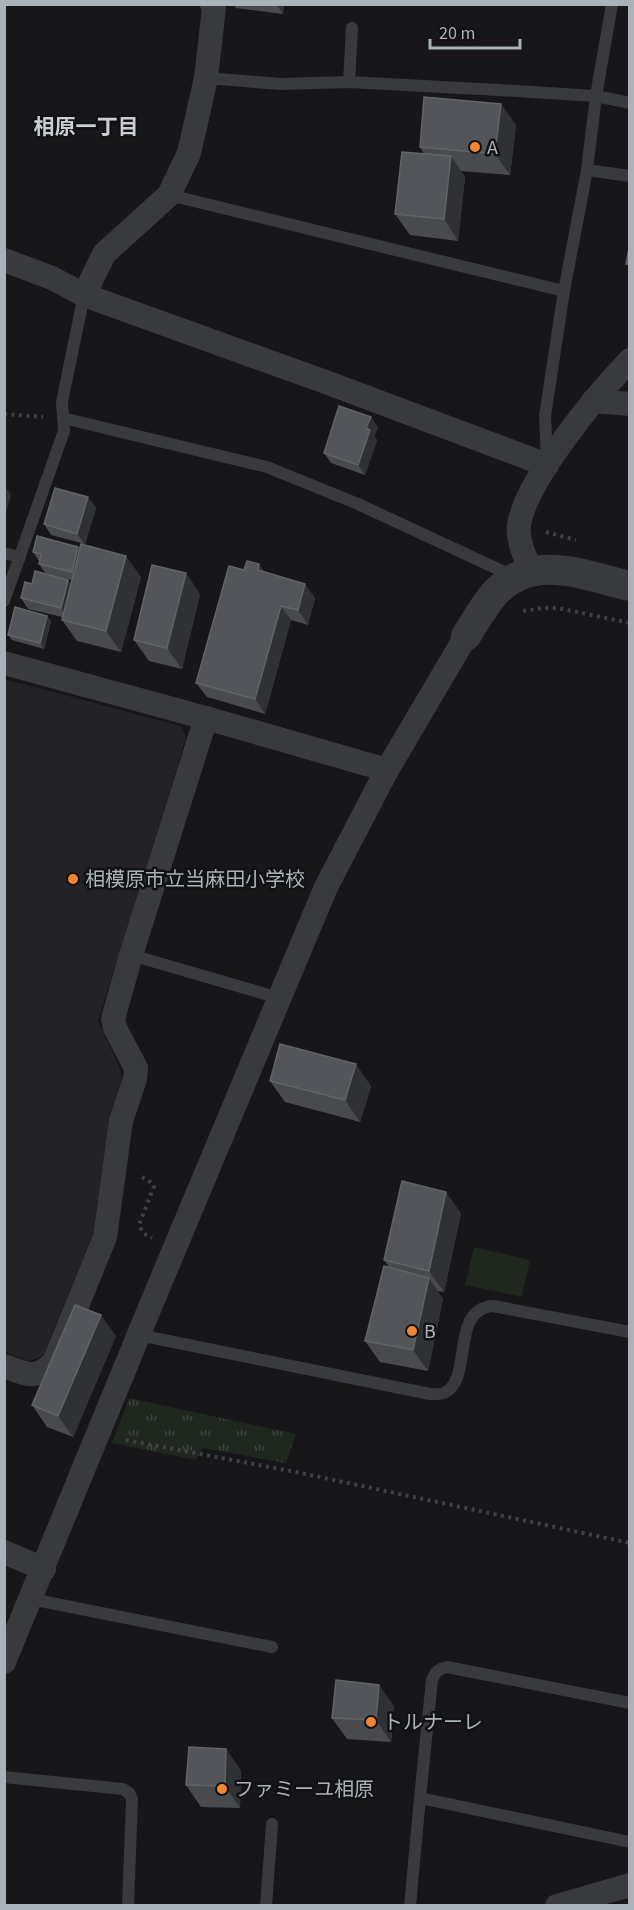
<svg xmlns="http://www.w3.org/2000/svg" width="634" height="1910" font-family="'Source Sans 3','Noto Sans JP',sans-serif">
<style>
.built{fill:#232326}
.grass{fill:url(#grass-tufts)}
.park{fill:#1f271f}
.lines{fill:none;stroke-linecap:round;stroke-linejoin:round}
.path{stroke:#3e4145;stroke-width:4;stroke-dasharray:3 4.5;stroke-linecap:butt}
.service{stroke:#383a3e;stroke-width:12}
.minor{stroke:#383a3e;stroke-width:24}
.tertiary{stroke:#383a3e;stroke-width:30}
.wall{fill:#484a4e}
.shaded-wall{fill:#303134}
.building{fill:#53555a;stroke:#606468;stroke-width:1.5}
.poi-dot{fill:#f48533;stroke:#121214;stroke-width:2}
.labels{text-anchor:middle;stroke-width:5;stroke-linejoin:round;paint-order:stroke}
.poi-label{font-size:20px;fill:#a9b2b9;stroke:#121214;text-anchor:start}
.neighbourhood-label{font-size:21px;font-weight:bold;fill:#cacfd5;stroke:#121214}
</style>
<defs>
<pattern id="grass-tufts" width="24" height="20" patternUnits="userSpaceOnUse" patternTransform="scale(1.5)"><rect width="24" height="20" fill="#1f271f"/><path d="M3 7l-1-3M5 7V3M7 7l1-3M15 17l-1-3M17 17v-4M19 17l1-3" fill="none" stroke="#3d443d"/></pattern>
</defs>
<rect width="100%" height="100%" fill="#171719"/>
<!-- built -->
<polygon class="built" points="4,679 181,726 186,738 98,1021 119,1066 122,1081 110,1116 93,1233 43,1356 29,1361 4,1352"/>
<!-- grass -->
<polygon class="grass" points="129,1398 296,1434 286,1463 203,1448 196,1460 112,1443"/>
<!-- park -->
<polygon class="park" points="474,1247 530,1260 522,1297 465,1285"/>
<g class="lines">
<!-- path -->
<g class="path">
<polyline points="4,414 43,417"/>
<polyline points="546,532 576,540"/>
<polyline points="523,611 543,608 558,608 630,623"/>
<polyline points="142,1177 152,1183 154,1186 139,1225 143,1233 152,1238"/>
<polyline points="126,1440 301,1473 630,1543"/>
</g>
<!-- service -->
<g class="service">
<polyline points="206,78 280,84 349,82 499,90 596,96 630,103"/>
<polyline points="349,82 352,28"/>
<polyline points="587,170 630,176"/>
<polyline points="169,195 564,291"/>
<polyline points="63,418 267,467 358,504 513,576"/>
<polyline points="547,460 545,416 564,291 587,170 596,96 612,4"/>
<polyline points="4,553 20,557"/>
<polyline points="4,601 64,431 62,402 84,295"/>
<polyline points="131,955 279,998"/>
<path d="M 139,1335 L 430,1394 C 434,1394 440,1395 444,1393 C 474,1380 449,1309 493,1306 L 630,1332"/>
<polyline points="31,1599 272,1647"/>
<polyline points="4,1777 123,1789 129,1793 132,1799 128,1906"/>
<path d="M 420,1798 L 432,1680 C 435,1672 438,1669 447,1667 L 630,1703"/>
<polyline points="266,1906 272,1824"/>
<polyline points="410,1906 420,1798 630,1842"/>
</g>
<!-- minor -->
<g class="minor">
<polyline points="4,260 52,278 84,295 323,381 547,465"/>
<polyline points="84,295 104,254 169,195 189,153 206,78 214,8 212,4"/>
<polyline points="593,401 630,404"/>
<path d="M 530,570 C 525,556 517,540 519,525 C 526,480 597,394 630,360"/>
<polyline points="4,663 206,718 387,770"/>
<path d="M 4,1366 C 26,1374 36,1381 54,1362 L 105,1237 L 121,1121 L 135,1079 L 136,1068 L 115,1028 L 113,1019 L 131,955 L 206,718"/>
<polyline points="4,1552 44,1569"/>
<polyline points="4,1662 153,1300 326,887 387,770 466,636"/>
<polyline points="557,1906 630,1885"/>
</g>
<!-- tertiary -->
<path class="tertiary" d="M 466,636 C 475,622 483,607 494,594 C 533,552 582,575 630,586"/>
</g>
<!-- wall -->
<g class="wall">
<polygon points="233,4 284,4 283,14 236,8"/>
<polygon points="516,125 510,175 461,171 465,177 458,241 410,235 395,214 424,154 420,147"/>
<polygon points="378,427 374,436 377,440 365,475 331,463 324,453"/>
<polygon points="88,497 96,508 85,544 51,535 44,524"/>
<polygon points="80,549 141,577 121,652 77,641 62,620 62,617 28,609 21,598 32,584 71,584 72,580 46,574 39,564 39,561 33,552"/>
<polygon points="265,572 315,598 308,625 291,620 265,714 207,697 196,683"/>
<polygon points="200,594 182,669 149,661 134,640"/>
<polygon points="51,621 44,649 12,640 8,635"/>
<polygon points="270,1081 371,1086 360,1122 285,1102"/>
<polygon points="461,1213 444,1292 437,1291 443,1299 428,1371 380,1362 365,1341 389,1267 384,1260"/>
<polygon points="116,1336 73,1437 47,1427 32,1405"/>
<polygon points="394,1706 391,1742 347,1739 332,1718"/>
<polygon points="226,1749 241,1771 240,1808 201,1807 186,1785"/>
</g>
<!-- shaded-wall -->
<g class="shaded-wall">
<polygon points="276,4 284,4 283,14"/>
<polygon points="501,104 516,125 510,175 495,154"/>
<polygon points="451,156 465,177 458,241 444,219"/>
<polygon points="371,417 378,427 374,436 377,440 365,475 358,465 366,428"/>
<polygon points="4,485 11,495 4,519"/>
<polygon points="88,497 96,508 85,544 77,534"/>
<polygon points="78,547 85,557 79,582 72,572"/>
<polygon points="126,556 141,577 121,652 106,631"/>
<polygon points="259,564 270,579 258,570"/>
<polygon points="186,573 200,594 182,669 167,648"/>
<polygon points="68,580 75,590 68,619 61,608"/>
<polygon points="305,584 315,598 308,625 298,610"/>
<polygon points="281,606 291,620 265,714 255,699"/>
<polygon points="47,616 51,621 44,649 40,643"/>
<polygon points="356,1064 371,1086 360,1122 345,1100"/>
<polygon points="446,1192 461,1213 444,1292 429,1271"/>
<polygon points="429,1278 443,1299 428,1371 413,1350"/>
<polygon points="101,1315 116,1336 73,1437 58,1416"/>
<polygon points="379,1685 394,1706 391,1742 376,1720"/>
<polygon points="226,1749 241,1771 240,1808 225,1786"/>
</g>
<!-- building -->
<g class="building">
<polygon points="424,97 501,104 495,154 420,147"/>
<polygon points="402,152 451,156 444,219 395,214"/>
<polygon points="630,243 630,264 626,264"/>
<polygon points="339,406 371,417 366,428 370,430 358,465 324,453"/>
<polygon points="55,488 88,497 77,534 44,524"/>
<polygon points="37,536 78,547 72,572 39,564 41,554 33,552"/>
<polygon points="81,544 126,556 106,631 62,620"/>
<polygon points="247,561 259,564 258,570 305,584 298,610 281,606 255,699 196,683 229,566 244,570"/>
<polygon points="152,565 186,573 167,648 134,640"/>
<polygon points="35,571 68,580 61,608 21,598 25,582 32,584"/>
<polygon points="15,607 47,616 40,643 8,635"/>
<polygon points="280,1044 356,1064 345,1100 270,1081"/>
<polygon points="402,1181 446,1192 429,1271 384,1260"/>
<polygon points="384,1266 429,1278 413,1350 365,1341"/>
<polygon points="75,1305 101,1315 58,1416 32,1405"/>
<polygon points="336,1680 379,1685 376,1720 332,1718"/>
<polygon points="189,1747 226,1749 225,1786 186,1785"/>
</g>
<!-- markers -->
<g class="poi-dot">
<circle cx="475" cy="147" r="6"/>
<circle cx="73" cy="879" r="6"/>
<circle cx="412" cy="1331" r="6"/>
<circle cx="371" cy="1722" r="6"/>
<circle cx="222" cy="1789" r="6"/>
</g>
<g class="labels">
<!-- poi labels -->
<g class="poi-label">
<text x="487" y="154">A</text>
<text x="85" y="886">相模原市立当麻田小学校</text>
<text x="424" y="1338">B</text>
<text x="383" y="1729">トルナーレ</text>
<text x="234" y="1796">ファミーユ相原</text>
</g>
<!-- neighbourhood labels -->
<g class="neighbourhood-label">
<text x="86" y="134">相原一丁目</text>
</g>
</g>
<!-- border -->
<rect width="634" height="1910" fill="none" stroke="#a9b2b9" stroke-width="12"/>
<!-- scale -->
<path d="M430 39v9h90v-9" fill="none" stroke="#a9b2b9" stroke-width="3"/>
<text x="439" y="39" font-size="18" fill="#a9b2b9" stroke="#121214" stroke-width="4.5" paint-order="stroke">20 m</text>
</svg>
